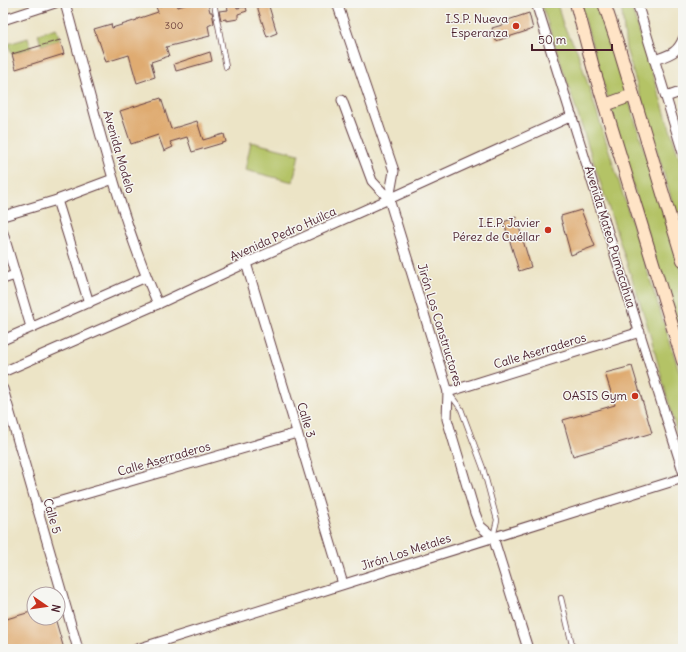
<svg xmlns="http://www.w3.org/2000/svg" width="686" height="652" font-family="Delius,sans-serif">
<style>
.green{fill:#b4c366;stroke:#7f7148}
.building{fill:#dfab71}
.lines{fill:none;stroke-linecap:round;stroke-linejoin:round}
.service-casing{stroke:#623d42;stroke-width:6}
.minor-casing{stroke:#623d42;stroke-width:11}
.secondary-casing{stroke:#623d42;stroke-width:14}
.service{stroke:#fff;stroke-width:4.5}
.minor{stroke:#fff;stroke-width:9}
.secondary{stroke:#ffe4c6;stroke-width:12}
.poi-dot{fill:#c8321e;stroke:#f6f6f2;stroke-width:1.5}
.labels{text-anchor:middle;stroke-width:3;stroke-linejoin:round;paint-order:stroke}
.number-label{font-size:10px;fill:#6f423c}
.poi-label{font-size:12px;fill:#4a1f2b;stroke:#f6f6f2;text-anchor:end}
.street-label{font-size:12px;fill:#4a1f2b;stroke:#f6f6f2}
</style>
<rect width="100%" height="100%" fill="#f6f6f2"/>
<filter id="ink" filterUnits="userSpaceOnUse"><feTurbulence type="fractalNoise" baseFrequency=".025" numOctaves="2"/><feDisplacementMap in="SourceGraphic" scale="8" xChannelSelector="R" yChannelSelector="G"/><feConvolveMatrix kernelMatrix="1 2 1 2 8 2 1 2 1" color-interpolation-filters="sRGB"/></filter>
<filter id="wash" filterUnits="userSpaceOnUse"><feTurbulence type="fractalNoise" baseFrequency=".012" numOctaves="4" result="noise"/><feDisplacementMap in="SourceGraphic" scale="16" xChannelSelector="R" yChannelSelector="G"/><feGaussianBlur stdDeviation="0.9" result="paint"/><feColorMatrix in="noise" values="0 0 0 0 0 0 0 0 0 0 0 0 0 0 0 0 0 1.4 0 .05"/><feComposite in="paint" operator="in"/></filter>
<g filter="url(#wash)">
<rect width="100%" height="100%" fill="#ece4c6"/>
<!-- green -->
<g class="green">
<polygon points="541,3 557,3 563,25 577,50 683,383 683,455 647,324"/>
<polygon points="580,3 599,3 683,276 683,356"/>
<polygon points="621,3 630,3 683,170 683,237 626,49"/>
<polygon points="56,28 60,40 41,45 38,34"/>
<polygon points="28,38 31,48 12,54 8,44"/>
<polygon points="251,142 299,154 293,182 245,170"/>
</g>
<g id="blocks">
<!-- building -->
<g class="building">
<polygon points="171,3 177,3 178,7 191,3 208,4 210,12 212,12 214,23 208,26 210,36 166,47 169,56 151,62 155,77 137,83 129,55 106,62 99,41 98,41 94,29 111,24 112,28 137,20 137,19 158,12 156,7"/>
<polygon points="256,3 268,3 277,33 267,37"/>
<polygon points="236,4 237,8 246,7 247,11 238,14 238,19 226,21 226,19 221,20 219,11 228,10 227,5"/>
<polygon points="529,13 533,29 496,41 492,28 509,23 508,20"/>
<polygon points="60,40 64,54 16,69 12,54"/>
<polygon points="210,52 212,61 176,71 174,64"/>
<polygon points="161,98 171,129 197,121 203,140 224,134 226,142 192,152 187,137 170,142 173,147 164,151 158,135 131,144 120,111"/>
<polygon points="581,210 595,246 571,255 561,219 561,216"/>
<polygon points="516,217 531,267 519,271 504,222"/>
<polygon points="632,366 652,433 573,456 563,420 615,405 605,373"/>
<polygon points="34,611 34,618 55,618 64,649 3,649 3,620"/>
</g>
</g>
</g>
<g filter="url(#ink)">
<use href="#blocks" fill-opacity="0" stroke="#623d42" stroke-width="1"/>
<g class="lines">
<defs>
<g id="service">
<polyline points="214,3 226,67"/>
<polyline points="449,393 461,409 483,468 497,520 493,537"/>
<polyline points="561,598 573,649"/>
</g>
<g id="minor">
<path d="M 65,3 C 93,104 116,208 158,304"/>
<polyline points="337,3 394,171 389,199 448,392 447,419 475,513 480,526 493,537 528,649"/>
<polyline points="536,3 683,471"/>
<polyline points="637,3 683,153"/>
<polyline points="3,20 55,3"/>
<path d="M 654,60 C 668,55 677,54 683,39"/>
<polyline points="666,97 683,91"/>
<polyline points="342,100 372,181 389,199"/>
<polyline points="57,200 89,303"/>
<polyline points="3,216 57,200 113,179"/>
<polyline points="3,233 31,327"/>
<polyline points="246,263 343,584"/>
<polyline points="3,279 15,275"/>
<polyline points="3,340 146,277"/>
<polyline points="3,372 158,304 246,263 389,199 572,116"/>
<polyline points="3,389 78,649"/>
<polyline points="448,392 640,332"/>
<polyline points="37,508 297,433"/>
<polyline points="137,649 683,478"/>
</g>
<g id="secondary">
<polyline points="576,3 593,67 683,361"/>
<polyline points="604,3 619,48 683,260"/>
<polyline points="605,105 633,95"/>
</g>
</defs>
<!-- service casing -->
<use href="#service" class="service-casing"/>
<!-- minor casing -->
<use href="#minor" class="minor-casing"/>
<!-- secondary casing -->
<use href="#secondary" class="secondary-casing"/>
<!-- service -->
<use href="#service" class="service"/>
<!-- minor -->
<use href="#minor" class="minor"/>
<!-- secondary -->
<use href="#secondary" class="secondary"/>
</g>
</g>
<!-- markers -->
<g class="poi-dot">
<circle cx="516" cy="26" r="4"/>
<circle cx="548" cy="230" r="4"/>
<circle cx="635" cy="396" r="4"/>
</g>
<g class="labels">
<!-- number labels -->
<g class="number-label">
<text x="174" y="29">300</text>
</g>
<!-- poi labels -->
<g class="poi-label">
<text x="508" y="23">I.S.P. Nueva<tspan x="508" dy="14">Esperanza</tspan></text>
<text x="540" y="227">I.E.P. Javier<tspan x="540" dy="14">Pérez de Cuéllar</tspan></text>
<text x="627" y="400">OASIS Gym</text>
</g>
<!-- street labels -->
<g class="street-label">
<text transform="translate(119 152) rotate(74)" y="4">Avenida Modelo</text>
<text transform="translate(283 234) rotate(-24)" y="4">Avenida Pedro Huilca</text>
<text transform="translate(610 237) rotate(73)" y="4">Avenida Mateo Pumacahua</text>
<text transform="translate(440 325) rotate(73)" y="4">Jirón Los Constructores</text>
<text transform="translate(540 351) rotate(-17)" y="4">Calle Aserraderos</text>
<text transform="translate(306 420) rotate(73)" y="4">Calle 3</text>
<text transform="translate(164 459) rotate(-16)" y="4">Calle Aserraderos</text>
<text transform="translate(52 516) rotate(74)" y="4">Calle 5</text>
<text transform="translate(406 552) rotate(-18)" y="4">Jirón Los Metales</text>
</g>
</g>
<!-- margin -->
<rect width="686" height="652" fill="none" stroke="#f6f6f2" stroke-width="16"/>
<!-- north arrow -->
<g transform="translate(46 606) rotate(103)"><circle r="19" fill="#f6f6f2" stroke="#b1a0a2"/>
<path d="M0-3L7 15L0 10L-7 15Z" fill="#c8321e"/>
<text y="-6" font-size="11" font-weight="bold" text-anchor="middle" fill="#4a1f2b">N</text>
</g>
<!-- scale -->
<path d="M532 44v6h80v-6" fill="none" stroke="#4a1f2b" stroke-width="2"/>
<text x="538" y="44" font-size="12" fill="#4a1f2b" stroke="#f6f6f2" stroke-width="3" paint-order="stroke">50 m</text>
</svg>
